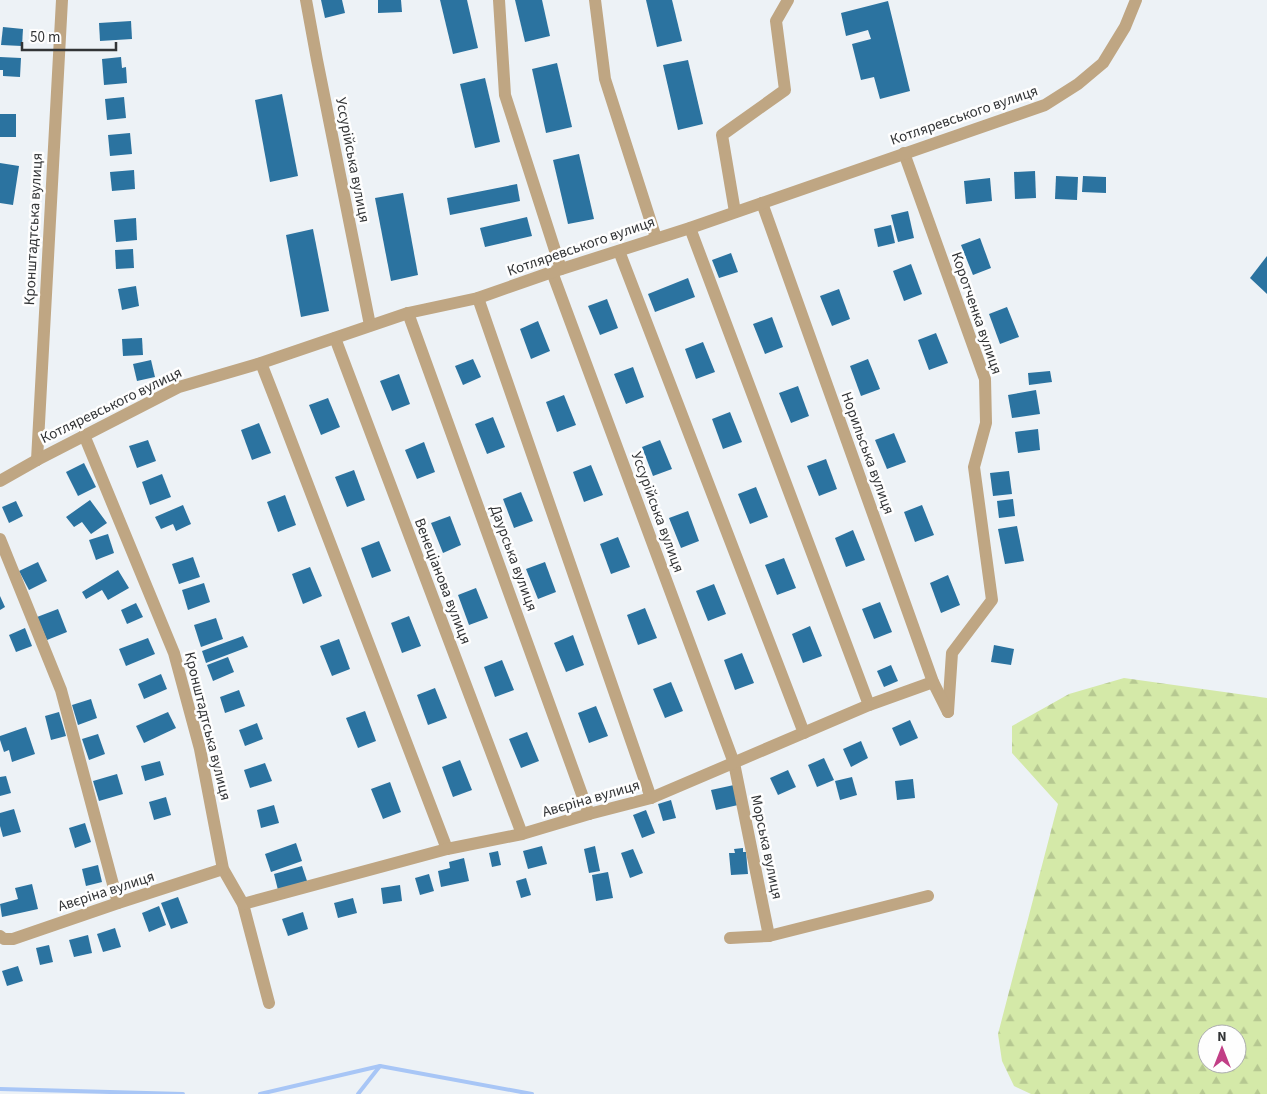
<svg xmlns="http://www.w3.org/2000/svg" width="1267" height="1094" font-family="'Source Sans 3',sans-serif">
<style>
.forest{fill:url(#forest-firs);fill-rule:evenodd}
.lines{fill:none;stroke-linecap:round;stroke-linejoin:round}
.stream{stroke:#a8c6f6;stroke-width:4}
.building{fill:#2b73a0}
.minor{stroke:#bfa683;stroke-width:12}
.tertiary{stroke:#bfa683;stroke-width:12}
.labels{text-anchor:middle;stroke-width:5;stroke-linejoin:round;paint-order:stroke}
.street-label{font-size:15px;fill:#323436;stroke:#fefefe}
</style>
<defs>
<pattern id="forest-firs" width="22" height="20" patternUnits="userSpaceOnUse" patternTransform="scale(1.25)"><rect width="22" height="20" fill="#d4e9a8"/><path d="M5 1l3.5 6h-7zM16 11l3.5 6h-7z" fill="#b6c891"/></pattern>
</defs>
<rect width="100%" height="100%" fill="#edf2f6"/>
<!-- forest -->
<path class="forest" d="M 1124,678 L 1267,698 L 1267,1094 L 1031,1094 L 1014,1086 L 1002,1061 L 998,1034 L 1058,804 L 1012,753 L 1012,726 L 1069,694 ZM 1207,1034 L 1237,1034 L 1237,1064 L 1207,1064 Z"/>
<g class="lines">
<!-- stream -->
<g class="stream">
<polyline points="0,1089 183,1094"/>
<polyline points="260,1094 380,1066 532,1094"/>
<polyline points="358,1094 380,1066"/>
</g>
</g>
<!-- building -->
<g class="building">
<polygon points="321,0 342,0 345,13 325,18"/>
<polygon points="378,0 401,0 402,12 378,13"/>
<polygon points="440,0 467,0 478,48 453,54"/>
<polygon points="515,0 542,0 550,36 525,42"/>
<polygon points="646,0 672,0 682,41 657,47"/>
<polygon points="888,1 910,91 880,99 874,77 861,80 852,44 871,39 868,30 846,36 841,13"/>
<polygon points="131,21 132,39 100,41 99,23"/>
<polygon points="3,27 23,29 22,46 1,45"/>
<polygon points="0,57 21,58 20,77 3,76 3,70 0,70"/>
<polygon points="121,57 122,68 126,67 127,83 104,85 102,59"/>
<polygon points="688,60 703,124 678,130 663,65"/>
<polygon points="557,63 572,127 546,133 532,69"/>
<polygon points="485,78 500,142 475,148 460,84"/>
<polygon points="282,94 298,176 270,182 255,100"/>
<polygon points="124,97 126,118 107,120 105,99"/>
<rect x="0" y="114" width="16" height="23"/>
<polygon points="130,133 132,154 110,156 108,135"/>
<polygon points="579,154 594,219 568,224 553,160"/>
<polygon points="0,163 19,166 13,205 0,203"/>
<polygon points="134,170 135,189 112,191 110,172"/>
<polygon points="1035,171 1036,198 1015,199 1014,172"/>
<polygon points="1056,176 1078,177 1077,200 1055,199"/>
<polygon points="1083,176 1106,177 1106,193 1082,192"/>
<polygon points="990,178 992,201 966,204 964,181"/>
<polygon points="517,184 520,201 450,215 447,198"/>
<polygon points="403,193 418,275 391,281 375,198"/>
<polygon points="908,211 914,238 898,242 891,215"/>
<polygon points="527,217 532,236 485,247 480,228"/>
<polygon points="136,218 137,240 116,242 114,220"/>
<polygon points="891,225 895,243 878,247 874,229"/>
<polygon points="313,229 329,311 301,317 286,235"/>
<polygon points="980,238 991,268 973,275 961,245"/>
<polygon points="133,249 134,268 116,269 115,250"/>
<polygon points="731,253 738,272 719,278 712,260"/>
<polygon points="1267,256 1267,294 1250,278"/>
<polygon points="911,264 922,294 904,301 893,271"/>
<polygon points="688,278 695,297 655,312 648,294"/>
<polygon points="136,286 139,306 122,310 118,289"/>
<polygon points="839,289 850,319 832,326 820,296"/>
<polygon points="607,299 618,328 600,335 588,306"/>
<polygon points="1007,307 1019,337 1000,344 989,314"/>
<polygon points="772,317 783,347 765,354 753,324"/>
<polygon points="538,321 550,351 531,359 520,329"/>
<polygon points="936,333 948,363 929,370 918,340"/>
<polygon points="142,338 143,355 123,356 122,339"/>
<polygon points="703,342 715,372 696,379 685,349"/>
<polygon points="473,359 481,377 463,385 455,366"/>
<polygon points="868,359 880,389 861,396 850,366"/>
<polygon points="151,360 155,377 137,381 133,364"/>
<polygon points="633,367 644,397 626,404 614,374"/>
<polygon points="1050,371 1052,382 1029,385 1028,373"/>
<polygon points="399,374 410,404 392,411 380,381"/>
<polygon points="798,386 809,416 791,423 779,393"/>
<polygon points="1036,390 1040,414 1012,418 1008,395"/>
<polygon points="564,395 576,425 557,432 546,402"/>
<polygon points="328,398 340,427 321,435 309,405"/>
<polygon points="730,412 742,442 723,449 712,419"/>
<polygon points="493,417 505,447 487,454 475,424"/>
<polygon points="259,423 271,453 252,460 241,430"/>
<polygon points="1038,429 1040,450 1018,453 1015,432"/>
<polygon points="894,433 906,462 887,469 875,440"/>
<polygon points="148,440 156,461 137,468 129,446"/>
<polygon points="660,440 672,469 653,476 642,447"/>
<polygon points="424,442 435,472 417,479 405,450"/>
<polygon points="826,459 837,489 819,496 807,466"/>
<polygon points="84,463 96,487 78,496 66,472"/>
<polygon points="591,465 603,495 584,502 573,472"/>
<polygon points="354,470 365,500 347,507 335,477"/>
<polygon points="1009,471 1012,494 993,496 990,473"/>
<polygon points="162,474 171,497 150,505 142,482"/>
<polygon points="756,487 768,517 750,524 738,494"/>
<polygon points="521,492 533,521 514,528 503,499"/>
<polygon points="285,495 296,525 278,532 267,502"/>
<polygon points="1013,499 1015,516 999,518 997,501"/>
<polygon points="90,500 107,523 91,534 82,522 74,527 66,517"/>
<polygon points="16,501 23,516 9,523 2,507"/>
<polygon points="183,505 191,524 176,531 173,524 161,529 155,517"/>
<polygon points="922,505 934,535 915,542 904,512"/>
<polygon points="688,511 699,541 681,548 669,518"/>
<polygon points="450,516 461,545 443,553 431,523"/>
<polygon points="1017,526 1024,561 1005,564 998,529"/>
<polygon points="853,530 865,560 846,567 835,538"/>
<polygon points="108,534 114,553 96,560 89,540"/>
<polygon points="618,537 630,567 611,574 600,544"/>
<polygon points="379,541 391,571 372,578 361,548"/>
<polygon points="193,557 200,577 179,584 172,564"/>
<polygon points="784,558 796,588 777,595 765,565"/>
<polygon points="38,562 47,581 29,590 19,571"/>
<polygon points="545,562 556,592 538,599 526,569"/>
<polygon points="310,567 322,596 303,604 292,574"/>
<polygon points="118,570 129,588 108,600 102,590 86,599 82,592"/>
<polygon points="948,575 960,605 941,613 930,583"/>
<polygon points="204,583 210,602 188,610 182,590"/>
<polygon points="714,584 726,614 708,621 696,591"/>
<polygon points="476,588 488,618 469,625 458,595"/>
<polygon points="0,596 5,607 0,610"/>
<polygon points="880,602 892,632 874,639 862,609"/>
<polygon points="136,603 143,617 127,624 121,610"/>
<polygon points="645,608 657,638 638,645 627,615"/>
<polygon points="58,609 67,632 47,640 37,617"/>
<polygon points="409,616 421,646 402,653 391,623"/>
<polygon points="216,618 223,639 201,647 194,625"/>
<polygon points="810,626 822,656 803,663 792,634"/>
<polygon points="25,628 32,646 16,652 9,635"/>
<polygon points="573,635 584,665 566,672 554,643"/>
<polygon points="243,636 248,647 206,663 202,651"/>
<polygon points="148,638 155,654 126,666 119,649"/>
<polygon points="339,639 350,669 332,676 320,646"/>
<polygon points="994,645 1014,649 1011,665 991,662"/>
<polygon points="742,653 754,683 735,690 724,660"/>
<polygon points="228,657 234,672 213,681 207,665"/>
<polygon points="502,660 514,690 495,697 484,667"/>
<polygon points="891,665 898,681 884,687 877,671"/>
<polygon points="161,674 167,689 144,699 138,684"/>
<polygon points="671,682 683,711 665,718 653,689"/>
<polygon points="435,688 447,718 428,725 417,695"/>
<polygon points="239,690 245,706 225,713 220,697"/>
<polygon points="91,699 97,718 78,725 72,705"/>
<polygon points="596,706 608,736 589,743 578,713"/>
<polygon points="365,711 376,741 358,748 346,718"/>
<polygon points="59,712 66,736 51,740 45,716"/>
<polygon points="168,712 176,728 144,743 136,726"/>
<polygon points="910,720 918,738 900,746 892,728"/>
<polygon points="257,723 263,739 245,746 239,730"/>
<polygon points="26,727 35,754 12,762 9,750 4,752 0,740 0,736"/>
<polygon points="527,732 539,761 521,768 509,739"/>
<polygon points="98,734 105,754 89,760 82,739"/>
<polygon points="861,741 868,758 851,767 843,749"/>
<polygon points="824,758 834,780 817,787 808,765"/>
<polygon points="460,760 472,790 453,797 442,767"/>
<polygon points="160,761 164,775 145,781 141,766"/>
<polygon points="265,763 272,781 250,788 244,770"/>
<polygon points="788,770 796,787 778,795 770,778"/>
<polygon points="117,774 123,794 99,801 93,781"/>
<polygon points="6,776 11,793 0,796 0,777"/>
<polygon points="852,777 857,795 840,800 835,781"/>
<polygon points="913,779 915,798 897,800 895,781"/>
<polygon points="390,782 401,812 383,819 371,789"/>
<polygon points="734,785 738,805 716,810 711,790"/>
<polygon points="166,797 171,815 154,820 149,802"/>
<polygon points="671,800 676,818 663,821 658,804"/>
<polygon points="274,805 279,823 261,828 257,810"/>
<polygon points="14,809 21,832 3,837 0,826 0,813"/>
<polygon points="646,810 655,833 642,838 633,815"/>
<polygon points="85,823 91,842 75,848 69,828"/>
<polygon points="296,843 302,861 271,872 265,854"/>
<polygon points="542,846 547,864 528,869 523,851"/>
<polygon points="595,846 600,871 589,873 584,849"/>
<polygon points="743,848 743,852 746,852 748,874 731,875 729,853 735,853 734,849"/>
<polygon points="633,849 643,873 630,878 621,853"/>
<polygon points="498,851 501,865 492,867 489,853"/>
<polygon points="464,858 469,881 441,887 438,871 450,868 449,862"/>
<polygon points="98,865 102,882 86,886 82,869"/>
<polygon points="302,866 307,881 278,890 274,874"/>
<polygon points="608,872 613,898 596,901 592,875"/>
<polygon points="429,874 434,891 420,895 415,878"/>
<polygon points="526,878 531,895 521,898 516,881"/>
<polygon points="32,884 38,909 2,917 0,904 18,899 15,888"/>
<polygon points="400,885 402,901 383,904 381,888"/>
<polygon points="178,897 188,923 171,929 161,903"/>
<polygon points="353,898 357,913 338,918 334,903"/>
<polygon points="159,906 166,925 149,932 142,913"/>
<polygon points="303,912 308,929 288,936 282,919"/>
<polygon points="115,928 121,947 103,952 97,934"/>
<polygon points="88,935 92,953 74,957 69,940"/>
<polygon points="49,945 53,962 40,965 36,948"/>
<polygon points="18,966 23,981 7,986 2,971"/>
</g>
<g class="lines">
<!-- minor -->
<g class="minor">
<polyline points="306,0 317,60 370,325"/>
<polyline points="499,0 505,95 561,269"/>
<polyline points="595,0 605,79 656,238"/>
<polyline points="904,153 985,379 986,423 974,467 992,600 952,653 948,712"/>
<polyline points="762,203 933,682 948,712"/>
<polyline points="735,212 722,135 785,90 776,21 788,0"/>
<polyline points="690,228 869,705"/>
<polyline points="619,251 804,733"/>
<polyline points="552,272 734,763 769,936"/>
<polyline points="478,298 651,798"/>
<polyline points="408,313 589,814"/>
<polyline points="335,338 522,834"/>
<polyline points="261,363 277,404 447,849"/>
<polyline points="84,435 174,653 200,749 223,869 243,904 269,1003"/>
<polyline points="0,539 61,690 118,903"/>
<polyline points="243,904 447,849 522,834 589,814 651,798 869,705 933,682"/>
<polyline points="0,936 4,939 13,939 118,903 223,869"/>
<polyline points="730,938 769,936 928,896"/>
</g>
<!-- tertiary -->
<g class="tertiary">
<polyline points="37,460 62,0"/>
<polyline points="0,481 37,460 179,387 261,363 408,313 478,298 552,272 690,228 1045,105 1078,84 1103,63 1125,27 1136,0"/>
</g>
</g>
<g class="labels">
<!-- street labels -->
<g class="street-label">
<text transform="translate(964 115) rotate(-19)" y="5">Котляревського вулиця</text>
<text transform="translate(353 160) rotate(79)" y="5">Уссурійська вулиця</text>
<text transform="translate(33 229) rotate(-87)" y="5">Кронштадтська вулиця</text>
<text transform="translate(581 246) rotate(-19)" y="5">Котляревського вулиця</text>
<text transform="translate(977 313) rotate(71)" y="5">Коротченка вулиця</text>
<text transform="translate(111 405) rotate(-26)" y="5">Котляревського вулиця</text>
<text transform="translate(868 453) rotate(70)" y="5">Норильська вулиця</text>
<text transform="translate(658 512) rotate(70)" y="5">Уссурійська вулиця</text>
<text transform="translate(514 558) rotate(70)" y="5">Даурська вулиця</text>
<text transform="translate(443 581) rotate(69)" y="5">Венеціанова вулиця</text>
<text transform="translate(208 726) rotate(76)" y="5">Кронштадтська вулиця</text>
<text transform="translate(591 798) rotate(-16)" y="5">Авєріна вулиця</text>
<text transform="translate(767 847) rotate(78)" y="5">Морська вулиця</text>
<text transform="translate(106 891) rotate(-18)" y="5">Авєріна вулиця</text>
</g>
</g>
<!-- north arrow -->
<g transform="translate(1222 1049)"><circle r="24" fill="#fefefe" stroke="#acadae"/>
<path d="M0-4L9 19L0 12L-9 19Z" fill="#c13f86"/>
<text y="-8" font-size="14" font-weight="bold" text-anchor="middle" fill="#323436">N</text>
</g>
<!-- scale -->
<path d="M22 42v8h94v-8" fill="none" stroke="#323436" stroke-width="2.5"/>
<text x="30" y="42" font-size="15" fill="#323436" stroke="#fefefe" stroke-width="4" paint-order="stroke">50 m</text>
</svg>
